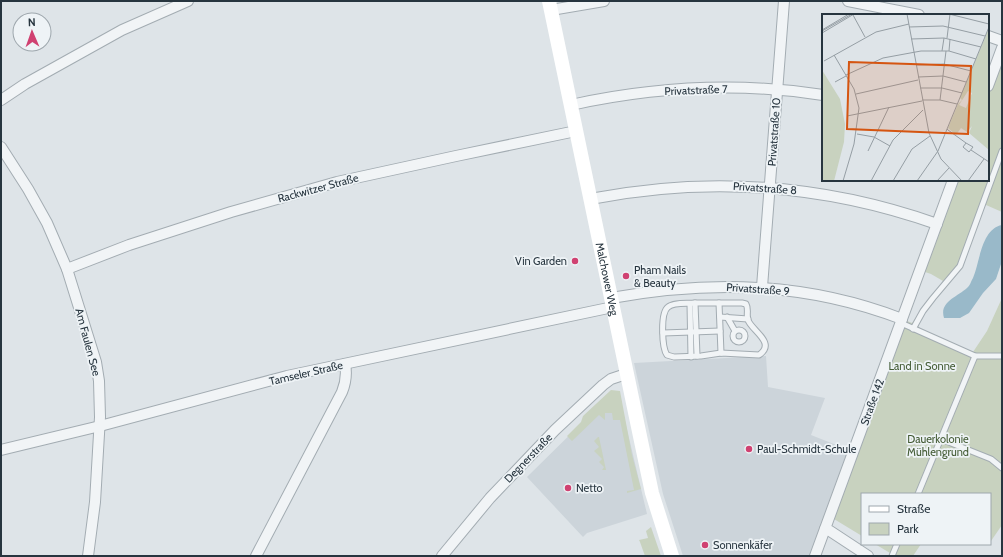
<svg xmlns="http://www.w3.org/2000/svg" width="1003" height="557" font-family="Cabin,sans-serif">
<style>
.built{fill:#ccd4da}
.green{fill:#c8d2bf}
.water{fill:#99b9c9}
.lines{fill:none;stroke-linecap:round;stroke-linejoin:round}
.lane-casing{stroke:#a3acb2;stroke-width:7}
.street-casing{stroke:#a3acb2;stroke-width:12}
.lane{stroke:#f1f4f6;stroke-width:5}
.street{stroke:#f1f4f6;stroke-width:10}
.secondary{stroke:#fff;stroke-width:14}
.poi-dot{fill:#d04171;stroke:#eef3f6;stroke-width:1.5}
.labels{text-anchor:middle;stroke-width:3.5;stroke-linejoin:round;paint-order:stroke}
.street-label{font-size:11px;fill:#27353f;stroke:#eef3f6}
.poi-label{font-size:11px;fill:#27353f;stroke:#eef3f6;text-anchor:start}
.park-label{font-size:11px;fill:#435b34;stroke:#eef3f6}
.inset-road{fill:none;stroke:#959ea4;stroke-width:1}
.view{fill:#d55511;fill-opacity:0.15;stroke:#d55511;stroke-width:2}
.inset-edge{fill:none;stroke:#27353f;stroke-width:2}
</style>
<rect width="100%" height="100%" fill="#dee4e8"/>
<!-- built -->
<g class="built">
<polygon points="766,356 768,387 825,398 811,435 849,450 810,556 683,556 663,494 634,363"/>
<polygon points="613,406 625,421 647,514 587,533 583,537 527,477 593,412"/>
</g>
<!-- green -->
<g class="green">
<polygon points="1002,57 1002,212 986,205 983,207 962,266 929,306 917,325 925,333 973,352 987,331 1002,298 1002,525 991,541 990,541 990,494 862,494 862,536 834,519 905,320 912,323 943,281 931,274 922,271 956,180 988,180 988,95"/>
<polygon points="611,390 620,391 632,455 641,489 627,493 627,491 634,490 620,420 613,420 612,413 605,413 605,420 599,415 572,441 567,436 581,422 583,416"/>
<polygon points="598,437 599,437 606,470 602,470 604,467 599,462 602,459 594,451 599,447 594,441"/>
<polygon points="651,527 661,556 645,556 640,542 639,540 648,538 646,531"/>
<polygon points="875,544 921,544 913,556 888,556 890,553"/>
</g>
<!-- water -->
<path class="water" d="M 1002,225 L 1002,261 L 996,279 L 983,293 L 969,313 L 960,318 L 944,318 C 939,302 957,297 967,288 C 970,286 971,281 973,278 C 980,262 981,229 1002,225 Z"/>
<g class="lines">
<defs>
<g id="lane">
<path d="M 695,303 L 742,303 L 746,304 C 749,309 746,315 748,320 C 751,330 777,343 759,355 L 721,353 L 701,356 L 674,357 L 667,355 C 662,348 660,313 668,307 C 674,302 687,304 695,303 Z"/>
<polyline points="695,303 697,356"/>
<polyline points="719,303 721,353"/>
<polyline points="690,304 691,357"/>
<polyline points="720,317 748,319"/>
<polyline points="727,317 735,331"/>
<polyline points="901,323 975,356 1002,356"/>
<polyline points="913,329 923,311 933,298 960,266 1002,151"/>
<circle cx="739" cy="336" r="6"/>
<polyline points="663,333 720,331"/>
<polyline points="941,439 991,459 1002,468"/>
<polyline points="918,494 975,356"/>
<polyline points="892,556 897,544"/>
</g>
<g id="street">
<polyline points="848,1 919,15"/>
<polyline points="551,10 604,1"/>
<polyline points="988,36 1002,41"/>
<polyline points="988,86 1002,48"/>
<polyline points="1,100 25,84 122,30 188,1"/>
<path d="M 571,105 C 653,87 739,82 823,95"/>
<polyline points="1,147 28,189 47,223 67,269 96,362 99,381 100,417 95,502 88,556"/>
<path d="M 590,199 C 708,176 824,184 937,224"/>
<polyline points="67,269 129,245 231,212 337,182 456,156 576,131"/>
<polyline points="762,287 784,1"/>
<path d="M 611,298 C 711,280 806,282 902,319"/>
<polyline points="1,450 100,426 287,376 613,307"/>
<polyline points="825,529 830,531 868,556"/>
<path d="M 256,556 L 342,392 C 346,382 347,374 345,364"/>
<polyline points="442,556 490,498 555,430 603,385 611,379 626,374"/>
<polyline points="815,556 953,180"/>
</g>
</defs>
<!-- lane casing -->
<use href="#lane" class="lane-casing"/>
<!-- street casing -->
<use href="#street" class="street-casing"/>
<!-- lane -->
<use href="#lane" class="lane"/>
<!-- street -->
<use href="#street" class="street"/>
<!-- secondary -->
<path class="secondary" id="s1" d="M 549,1 L 641,441 L 652,493 L 672,556"/>
</g>
<!-- markers -->
<g class="poi-dot">
<circle cx="575" cy="261" r="4"/>
<circle cx="626" cy="276" r="4"/>
<circle cx="749" cy="449" r="4"/>
<circle cx="568" cy="488" r="4"/>
<circle cx="705" cy="545" r="4"/>
</g>
<g class="labels">
<!-- street labels -->
<g class="street-label">
<text transform="translate(696 90) rotate(-2)" y="4">Privatstraße 7</text>
<text transform="translate(774 132) rotate(-86)" y="4">Privatstraße 10</text>
<text transform="translate(318 188) rotate(-15)" y="4">Rackwitzer Straße</text>
<text transform="translate(765 188) rotate(4)" y="4">Privatstraße 8</text>
<text dy="4" stroke="none"><textPath href="#s1" startOffset="284">Malchower Weg</textPath></text>
<text transform="translate(758 289) rotate(4)" y="4">Privatstraße 9</text>
<text transform="translate(88 342) rotate(75)" y="4">Am Faulen See</text>
<text transform="translate(306 373) rotate(-13)" y="4">Tamseler Straße</text>
<text transform="translate(872 402) rotate(-70)" y="4">Straße 142</text>
<text transform="translate(528 458) rotate(-46)" y="4">Degnerstraße</text>
</g>
<!-- poi labels -->
<g class="poi-label">
<text x="567" y="265" text-anchor="end">Vin Garden</text>
<text x="634" y="274">Pham Nails<tspan x="634" dy="13">&amp; Beauty</tspan></text>
<text x="757" y="453">Paul-Schmidt-Schule</text>
<text x="576" y="492">Netto</text>
<text x="713" y="549">Sonnenkäfer</text>
</g>
<!-- park labels -->
<g class="park-label">
<text x="922" y="370">Land in Sonne</text>
<text x="938" y="443">Dauerkolonie<tspan x="938" dy="13">Mühlengrund</tspan></text>
</g>
</g>
<!-- overview -->
<g transform="translate(822 14)">
<rect width="167" height="167" fill="#dee4e8"/>
<path d="M 167,14 L 167,136 L 147,119 L 150,112 L 145,118 L 139,114 L 134,121 L 126,114 L 136,90 L 140,86 L 138,84 ZM 146,77 L 150,79 L 144,94 L 137,91 ZM 0,56 L 18,85 L 23,110 L 22,128 L 12,167 L 0,167 Z" fill="#c8d2bf" fill-rule="evenodd"/>
<path class="inset-road" d="M 85,0 L 107,119 L 119,145 L 140,167M 127,0 L 167,10M 31,1 L 43,23M 87,13 L 121,12 L 163,22M 0,16 L 27,0M 0,17 L 30,0M 0,19 L 32,0M 125,24 L 128,0M 89,25 L 122,24 L 159,33M 120,37 L 122,24M 127,37 L 128,25M 12,41 L 32,75 L 37,94 L 32,130 L 21,167M 2,47 L 54,18 L 87,10M 94,51 L 122,50 L 149,57M 24,61 L 61,44 L 99,37 L 127,37 L 154,45M 96,63 L 121,62 L 144,68M 13,68 L 24,62M 98,74 L 120,74 L 140,79M 34,80 L 96,66M 100,86 L 118,86 L 135,90M 118,86 L 124,37M 25,102 L 100,87M 125,115 L 126,116 L 144,129 L 151,133 L 147,138 L 141,133 L 144,129M 35,120 L 52,123 L 68,132M 149,136 L 167,148M 46,137 L 67,93M 49,167 L 71,126 L 101,96M 71,167 L 90,135 L 108,122M 95,167 L 116,137 L 167,13M 115,167 L 127,154M 146,167 L 162,145"/>
<path class="view" d="M 27,48 L 149,52 L 146,120 L 25,115 Z"/>
<rect width="167" height="167" class="inset-edge"/>
</g>
<!-- border -->
<rect width="1003" height="557" fill="none" stroke="#27353f" stroke-width="4"/>
<!-- legend -->
<rect x="861" y="493" width="130" height="52" fill="#eef3f6" stroke="#9ea7ad"/>
<rect x="869" y="506" width="20" height="6" fill="#ffffff" stroke="#9ea7ad"/>
<text x="897" y="513" font-size="12" fill="#27353f">Straße</text>
<rect x="869" y="523" width="20" height="12" fill="#c8d2bf" stroke="#9ea7ad"/>
<text x="897" y="533" font-size="12" fill="#27353f">Park</text>
<!-- north arrow -->
<g transform="translate(32 32) rotate(358)"><circle r="19" fill="#eef3f6" stroke="#9ea7ad"/>
<path d="M0-3L7 15L0 10L-7 15Z" fill="#d04171"/>
<text y="-6" font-size="11" font-weight="bold" text-anchor="middle" fill="#27353f">N</text>
</g>
</svg>
